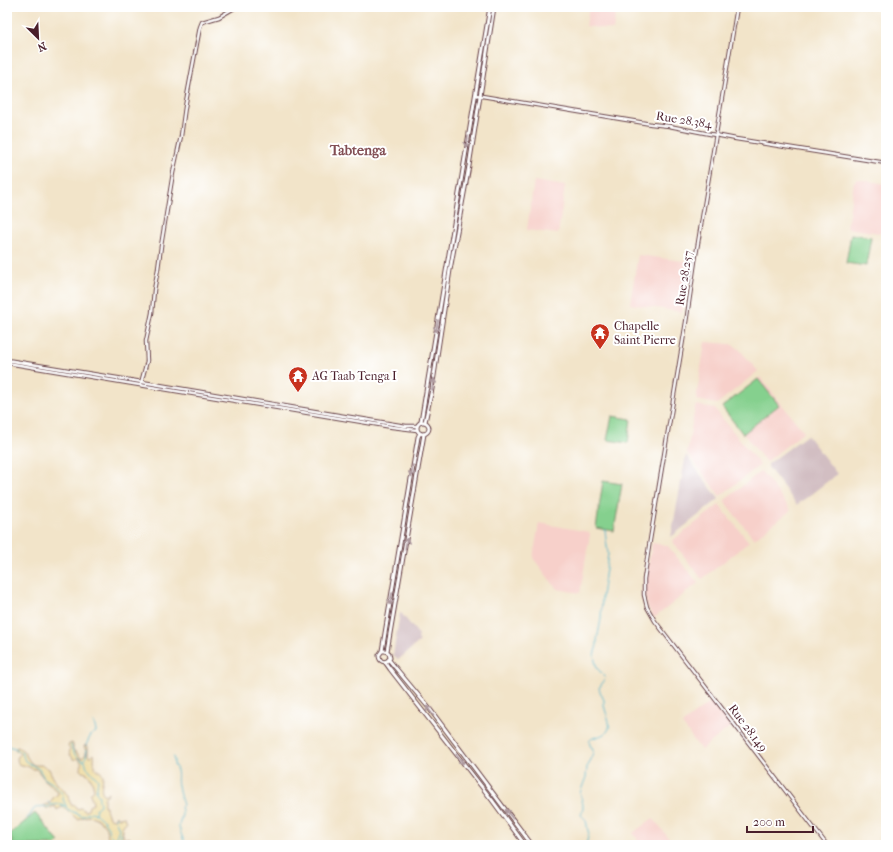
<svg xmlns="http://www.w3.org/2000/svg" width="893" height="852" font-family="'IM FELL French Canon',serif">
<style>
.built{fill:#f7d0ca}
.industrial{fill:#d2bec2}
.green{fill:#85d08e;stroke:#68785c}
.sand{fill:#eeda9e;stroke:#9c7c64}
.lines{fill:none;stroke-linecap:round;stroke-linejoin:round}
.stream{stroke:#4eb3cc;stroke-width:1}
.tertiary-casing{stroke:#633d43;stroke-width:4.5}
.secondary-casing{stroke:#633d43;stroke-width:5}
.tertiary{stroke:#fff;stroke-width:2.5}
.secondary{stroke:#fff;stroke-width:3}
.oneway{stroke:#ae9aa0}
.labels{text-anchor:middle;stroke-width:4;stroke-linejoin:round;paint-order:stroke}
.street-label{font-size:12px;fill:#4a1f2b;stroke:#fff}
.poi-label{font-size:12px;fill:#4a1f2b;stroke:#fff;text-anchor:start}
.quarter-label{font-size:14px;font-weight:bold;fill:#824e54;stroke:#fff}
</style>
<rect width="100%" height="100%" fill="#fff"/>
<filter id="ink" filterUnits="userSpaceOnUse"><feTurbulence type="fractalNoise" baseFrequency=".025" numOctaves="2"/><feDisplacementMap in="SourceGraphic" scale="8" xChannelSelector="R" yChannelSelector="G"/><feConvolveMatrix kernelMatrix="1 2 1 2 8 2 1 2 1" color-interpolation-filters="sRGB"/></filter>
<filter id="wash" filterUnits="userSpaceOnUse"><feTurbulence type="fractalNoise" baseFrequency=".012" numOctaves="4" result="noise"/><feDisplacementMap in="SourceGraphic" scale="16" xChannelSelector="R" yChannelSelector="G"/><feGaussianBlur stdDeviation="0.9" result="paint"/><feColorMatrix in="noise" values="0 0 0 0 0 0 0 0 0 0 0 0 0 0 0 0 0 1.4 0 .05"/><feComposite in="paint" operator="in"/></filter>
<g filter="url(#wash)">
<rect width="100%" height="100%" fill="#f2e4c9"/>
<!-- built -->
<g class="built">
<polygon points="589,7 616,7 613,30 586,26"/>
<polygon points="857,179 886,184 886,234 847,228 854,182"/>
<polygon points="534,181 565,186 558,234 527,230"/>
<polygon points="638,255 690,262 682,312 630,304"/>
<polygon points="705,342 730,344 735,346 739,349 758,371 717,404 696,400"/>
<polygon points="760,377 804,432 766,462 722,407"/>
<polygon points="697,405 715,409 760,465 720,496 687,453 695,407"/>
<polygon points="761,471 791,510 754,539 724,501"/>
<polygon points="719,505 749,542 702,579 672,541"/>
<polygon points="539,523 589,532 590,534 580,593 557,589 533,558"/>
<polygon points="652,543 667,545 698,583 654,618 648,608 645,597 645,586"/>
<polygon points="710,702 731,726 701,750 682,724"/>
<polygon points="653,818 671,841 666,845 642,845 633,833"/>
</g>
<!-- industrial -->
<g class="industrial">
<polygon points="807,435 837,474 797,505 768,467 768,464"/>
<polygon points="686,455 719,499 671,537"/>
<polygon points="400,613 401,613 419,635 418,639 420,641 398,660 393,655"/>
</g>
<!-- green -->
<g class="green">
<polygon points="851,234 871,237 866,266 846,263"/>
<polygon points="758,379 779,405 743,434 722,407"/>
<polygon points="612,416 631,419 628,443 607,440"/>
<polygon points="603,481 622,484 614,531 596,528"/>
<polygon points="35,813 59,842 56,845 13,845 10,834"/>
</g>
<!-- sand -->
<path class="sand" d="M 72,743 L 73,745 L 73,750 L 77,753 L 81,758 L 82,758 L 86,754 L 86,751 L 84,746 L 87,745 L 88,747 L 88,755 L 90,757 L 94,754 C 95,758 93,763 95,767 C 97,772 103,771 103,776 C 103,783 99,788 104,795 L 108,793 L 108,794 L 104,798 L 104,806 L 106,806 L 106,809 L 109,818 L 114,819 L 116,815 L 118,818 L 124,817 L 126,822 L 122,827 L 123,835 L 124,837 L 123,838 L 124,839 L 129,837 L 135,844 L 139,843 L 141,845 L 112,845 L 112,844 C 106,837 108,834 105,826 C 104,824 103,823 101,822 C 92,814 87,816 77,819 L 64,808 L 62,807 L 57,810 L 55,806 L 47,809 L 45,807 L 44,805 L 49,804 L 53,798 L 58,794 L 58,792 L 52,787 L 49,783 L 46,781 L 38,771 L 36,769 L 32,769 C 27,765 23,766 18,764 L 17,758 L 20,754 L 15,749 L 17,747 C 25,749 26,757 31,763 C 35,766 36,765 40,765 C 43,765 46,767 49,769 C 51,774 54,779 57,784 C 62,786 64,792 68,795 L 69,800 L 72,806 L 74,805 L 76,809 L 81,808 L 85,811 L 88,810 L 89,806 L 93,804 L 92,799 L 90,794 L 94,789 C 92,781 91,773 82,772 L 81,770 C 81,764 83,763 78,758 L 74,760 L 73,759 L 72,757 C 69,754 69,753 70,749 L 68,747 L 68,745 Z"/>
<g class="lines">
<!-- stream -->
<g class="stream">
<path d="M 93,722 L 95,726 L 96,732 L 91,735 L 86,745 L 87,750 L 86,757 L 84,759 L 87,767 L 98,780 L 96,792 L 99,796 C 98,800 100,801 100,805 L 96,808 L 95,814"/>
<path d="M 71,745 C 72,752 77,758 84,761"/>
<polyline points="7,746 15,748 22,753 25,761 39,769 44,778 52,783 61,792 63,795 63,799 67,809 82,816 92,812 96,814 104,821 108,827 109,834 121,845"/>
<path d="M 173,757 L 174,760 L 174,765 C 180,772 176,778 178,786 C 179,793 181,799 183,805 L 181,807 C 184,815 180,819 179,826 C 179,830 184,840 185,845"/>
<polyline points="48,802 51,805 62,804 63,806 66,806"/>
<path d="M 27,818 C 31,816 31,812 34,809 C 38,806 44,806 49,807 L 51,805"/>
<polyline points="115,839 119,829 115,819 116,817"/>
<polyline points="129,841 131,845"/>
<polyline points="111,842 115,845"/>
<polyline points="116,845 120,844 121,833"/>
<polyline points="138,845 138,841 139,839"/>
<path d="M 586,845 L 589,833 L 588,831 L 586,820 L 581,815 C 585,807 582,800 580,793 L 586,777 L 587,767 L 589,764 L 593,753 L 593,750 L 590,745 L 589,741 C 593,736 601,737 606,733 C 613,726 607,717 605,709 C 604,706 604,703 604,700 C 602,696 600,692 599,688 L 604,681 L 605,677 L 597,668 L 595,661 L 594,655 L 597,645 L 597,640 L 601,619 L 602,597 L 608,554 L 606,539 L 605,530"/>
</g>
</g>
</g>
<g filter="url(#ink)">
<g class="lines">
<defs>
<g id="tertiary">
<polyline points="737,7 695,261 687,316 650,540 644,579 644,595 647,607 655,621 827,845"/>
<polyline points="476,95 651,124 669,126 736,139 886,163"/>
<polyline points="7,360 142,382 338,415 406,426 417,426"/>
<polyline points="7,363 392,427 417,430"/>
<polyline points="141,383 147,361 146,341 152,313 154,290 158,269 161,246 173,173 181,136 185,107 200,27 202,22 219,17 236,7"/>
</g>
<g id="secondary">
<circle cx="423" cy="428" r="6"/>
<polyline points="421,422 490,7"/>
<polyline points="425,422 432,389 450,270 469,166 494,7"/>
<path d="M 382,651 L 385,651 L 389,653 L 390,658 L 387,661 C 382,663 379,660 379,655 L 382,651 L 418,437 L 420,433"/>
<polyline points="387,651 424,434"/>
<polyline points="389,660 429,708 532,845"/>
<polyline points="385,662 390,669 492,800 525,845"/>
</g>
</defs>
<!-- tertiary casing -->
<use href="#tertiary" class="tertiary-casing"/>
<!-- secondary casing -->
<use href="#secondary" class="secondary-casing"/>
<!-- tertiary -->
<use href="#tertiary" class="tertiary"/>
<!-- secondary -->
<use href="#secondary" class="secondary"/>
</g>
<!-- one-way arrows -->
<defs><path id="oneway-shaft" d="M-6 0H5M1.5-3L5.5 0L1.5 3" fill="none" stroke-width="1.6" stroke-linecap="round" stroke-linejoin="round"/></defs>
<g class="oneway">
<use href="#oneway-shaft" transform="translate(467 142) rotate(100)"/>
<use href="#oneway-shaft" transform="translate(437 326) rotate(99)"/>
<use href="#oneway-shaft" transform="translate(433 384) rotate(-81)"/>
<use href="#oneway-shaft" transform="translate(412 471) rotate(99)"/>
<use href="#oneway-shaft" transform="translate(406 544) rotate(-81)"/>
<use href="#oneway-shaft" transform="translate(391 599) rotate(100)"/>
<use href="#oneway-shaft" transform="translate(430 711) rotate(-127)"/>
<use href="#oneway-shaft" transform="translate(460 759) rotate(52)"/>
<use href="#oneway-shaft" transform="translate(509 814) rotate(-128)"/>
</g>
</g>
<!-- icons -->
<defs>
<symbol id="temple-pin" viewBox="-11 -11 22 30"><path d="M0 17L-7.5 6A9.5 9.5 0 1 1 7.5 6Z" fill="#c8321e" stroke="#fff"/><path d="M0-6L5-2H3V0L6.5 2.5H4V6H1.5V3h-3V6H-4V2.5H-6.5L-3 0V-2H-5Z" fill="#fff"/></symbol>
</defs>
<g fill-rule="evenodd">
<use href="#temple-pin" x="589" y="322" width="22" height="30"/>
<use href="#temple-pin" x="287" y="365" width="22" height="30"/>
</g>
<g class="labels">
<!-- street labels -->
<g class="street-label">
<text transform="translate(684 120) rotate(9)" y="4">Rue 28.384</text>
<text transform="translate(684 278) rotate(-81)" y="4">Rue 28.257</text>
<text transform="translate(748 728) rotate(53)" y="4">Rue 28.149</text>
</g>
<!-- poi labels -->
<g class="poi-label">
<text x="614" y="330">Chapelle<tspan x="614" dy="14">Saint Pierre</tspan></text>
<text x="312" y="380">AG Taab Tenga I</text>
</g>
<!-- quarter labels -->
<g class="quarter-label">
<text x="358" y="155">Tabtenga</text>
</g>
</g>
<!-- margin -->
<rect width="893" height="852" fill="none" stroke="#fff" stroke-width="24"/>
<!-- north arrow -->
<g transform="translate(38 38) rotate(156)" stroke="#ffffff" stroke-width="3" paint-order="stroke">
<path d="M0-3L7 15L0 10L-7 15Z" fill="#4a1f2b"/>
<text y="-6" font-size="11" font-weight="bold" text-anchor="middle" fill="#4a1f2b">N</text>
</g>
<!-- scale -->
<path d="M747 826v6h66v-6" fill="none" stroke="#4a1f2b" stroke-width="2"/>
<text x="753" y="826" font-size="12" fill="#4a1f2b" stroke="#ffffff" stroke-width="3" paint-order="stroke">200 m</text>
</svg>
